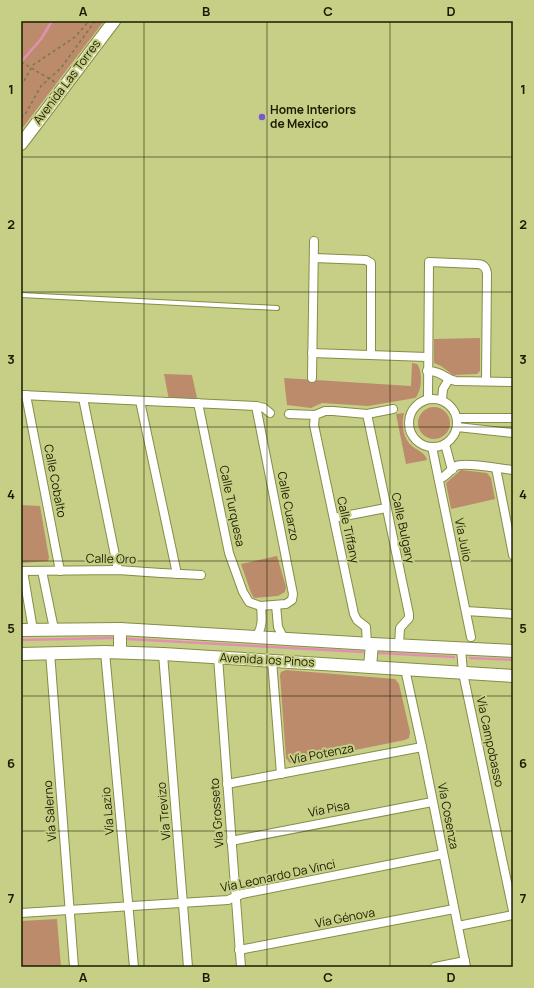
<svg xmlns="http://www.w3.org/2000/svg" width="534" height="988" font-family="Manrope,sans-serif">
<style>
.green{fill:#bb8b6c}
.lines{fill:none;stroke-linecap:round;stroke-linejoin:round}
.stream{stroke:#e190b2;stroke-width:2.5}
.lane-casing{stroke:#868d46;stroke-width:6}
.street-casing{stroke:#868d46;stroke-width:10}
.secondary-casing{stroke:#868d46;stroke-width:14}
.path{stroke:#757a47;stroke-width:1.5;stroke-dasharray:3 3;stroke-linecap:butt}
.lane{stroke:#fff;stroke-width:4}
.street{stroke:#fff;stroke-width:8}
.secondary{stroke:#fff;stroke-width:12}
.grid{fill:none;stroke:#1a1c01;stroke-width:1;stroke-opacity:0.55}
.poi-dot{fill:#7a56cf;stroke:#c7cf86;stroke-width:1.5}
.labels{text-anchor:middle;stroke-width:4;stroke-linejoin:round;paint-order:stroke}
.street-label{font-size:12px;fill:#1a1c01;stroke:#c7cf86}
.poi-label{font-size:12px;font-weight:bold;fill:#1a1c01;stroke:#c7cf86;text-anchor:start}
.neatline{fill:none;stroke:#1a1c01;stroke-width:1.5}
.grid-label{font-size:13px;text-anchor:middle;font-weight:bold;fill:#1a1c01}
</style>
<rect width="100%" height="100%" fill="#c7cf86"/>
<!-- green -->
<g class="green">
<polygon points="21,21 104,21 21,130"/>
<polygon points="480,338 480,371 477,374 453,375 441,366 434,363 434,339"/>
<path d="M 412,363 L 417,364 C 423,371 422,393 415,398 L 368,406 L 322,403 L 311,408 L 287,405 L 284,378 L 411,386 Z"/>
<polygon points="164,374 192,375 197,398 169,400"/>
<circle cx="434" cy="423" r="16"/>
<path d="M 404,413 C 401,425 403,439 413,447 C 419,451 425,453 427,460 L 406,464 L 396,414 Z"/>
<polygon points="461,470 487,473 491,478 495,499 451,509 446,483"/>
<polygon points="21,505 40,506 49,558 48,561 21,563"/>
<polygon points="277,556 286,587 285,592 278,596 254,598 251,593 241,564"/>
<polygon points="286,670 395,679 399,684 410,732 409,738 405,740 290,763 286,758 280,675 281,672"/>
<polygon points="57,919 61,967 21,967 21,921"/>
</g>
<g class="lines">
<!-- stream -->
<g class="stream">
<polyline points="21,62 41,39 52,21"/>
<polyline points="128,639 363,652"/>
<polyline points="21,640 112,638"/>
<polyline points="379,653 454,657"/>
<polyline points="470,658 513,660"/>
</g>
<defs>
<polyline id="lane" points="21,295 277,308"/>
<g id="street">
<polyline points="314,258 366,260 371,263 371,355"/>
<polyline points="312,353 427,357"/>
<path d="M 427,371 C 443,371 444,379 456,381 L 513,382"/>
<polyline points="312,378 314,241"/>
<polyline points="22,395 168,402"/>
<polyline points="26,395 60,571"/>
<polyline points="83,398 118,570"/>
<circle cx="433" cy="423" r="24"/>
<path d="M 428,399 L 429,262 L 477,264 C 483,264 486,267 487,273 L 486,381"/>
<polyline points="442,400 443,389 449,379"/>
<polyline points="140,401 177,574"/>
<polyline points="171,402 256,406 264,408 270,413"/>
<polyline points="198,403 229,553 243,592 249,602 260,606 286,604 292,600 293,594 256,406"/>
<polyline points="289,414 315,415 325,411 333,411 367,414 393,409"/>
<polyline points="367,414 409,614 409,618 400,628 399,645"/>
<polyline points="315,415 314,425 354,614 357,620 366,627 367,644"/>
<polyline points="457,418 513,418"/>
<polyline points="457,427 513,433"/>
<polyline points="445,444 452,470"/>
<polyline points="432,447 471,637"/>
<polyline points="496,468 513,555"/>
<path d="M 439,479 C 448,476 449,470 456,466 C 464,462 503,469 513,470"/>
<polyline points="334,518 386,508"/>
<polyline points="21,571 118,570 161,573 201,575"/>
<polyline points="23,571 33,630"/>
<polyline points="42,571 54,629"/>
<polyline points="276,605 278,627 284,639"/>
<polyline points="466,611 513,614"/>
<path d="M 256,637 C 263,627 262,618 261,606"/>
<polyline points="461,648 463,673 513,911"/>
<polyline points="50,652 74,967"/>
<polyline points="105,652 134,967"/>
<polyline points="163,654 188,967"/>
<polyline points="218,657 241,967"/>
<polyline points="272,660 281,774"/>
<polyline points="405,669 422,747 466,967"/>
<polyline points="227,784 422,747"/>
<polyline points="231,841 432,802"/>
<polyline points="21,913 228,900 242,894 443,854"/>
<polyline points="458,926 513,915"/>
<polyline points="239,950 454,909"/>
<polyline points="435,967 465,961"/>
</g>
<g id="secondary">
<polyline points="21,144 114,21"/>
<polyline points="21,630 120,629 372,644 513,651"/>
<polyline points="120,652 120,629"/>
<polyline points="21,654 105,652 163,654 513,676"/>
<polyline points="370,667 372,644"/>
</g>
</defs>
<!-- lane casing -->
<use href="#lane" class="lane-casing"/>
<!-- street casing -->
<use href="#street" class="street-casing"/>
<!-- secondary casing -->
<use href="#secondary" class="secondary-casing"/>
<!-- path -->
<g class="path">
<polyline points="21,62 55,82"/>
<polyline points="21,86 33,65 75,37 89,21"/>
<polyline points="21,118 26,113 41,86 61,68 95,21"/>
</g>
<!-- lane -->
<use href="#lane" class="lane"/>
<!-- street -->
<use href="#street" class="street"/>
<!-- secondary -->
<use href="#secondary" class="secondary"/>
</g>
<!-- grid -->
<path class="grid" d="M 144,21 L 144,967M 267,21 L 267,967M 390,21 L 390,967M 21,157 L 513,157M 21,292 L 513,292M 21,427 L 513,427M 21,561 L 513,561M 21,696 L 513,696M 21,831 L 513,831"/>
<!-- markers -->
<circle class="poi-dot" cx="262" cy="117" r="4"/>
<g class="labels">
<!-- street labels -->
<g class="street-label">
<text transform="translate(67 82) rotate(-53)" y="4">Avenida Las Torres</text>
<text transform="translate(55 481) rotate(79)" y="4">Calle Cobalto</text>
<text transform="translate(232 506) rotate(78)" y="4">Calle Turquesa</text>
<text transform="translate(288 506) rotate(79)" y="4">Calle Cuarzo</text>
<text transform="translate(403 528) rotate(78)" y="4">Calle Bulgary</text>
<text transform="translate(348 530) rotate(78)" y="4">Calle Tiffany</text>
<text transform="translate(463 540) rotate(79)" y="4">Vía Julio</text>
<text transform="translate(111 559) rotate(1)" y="4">Calle Oro</text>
<text transform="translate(267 660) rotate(3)" y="4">Avenida los Pinos</text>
<text transform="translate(490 742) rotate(78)" y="4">Vía Campobasso</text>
<text transform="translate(322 754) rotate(-11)" y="4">Vía Potenza</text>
<text transform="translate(329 809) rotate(-11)" y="4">Vía Pisa</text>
<text transform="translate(50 811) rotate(-94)" y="4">Vía Salerno</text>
<text transform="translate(108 811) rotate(-95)" y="4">Vía Lazio</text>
<text transform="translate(164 811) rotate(-95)" y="4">Vía Trevizo</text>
<text transform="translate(217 813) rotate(-94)" y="4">Vía Grosseto</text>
<text transform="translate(448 816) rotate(79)" y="4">Vía Cosenza</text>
<text transform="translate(278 876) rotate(-12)" y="4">Vía Leonardo Da Vinci</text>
<text transform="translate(345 918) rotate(-11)" y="4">Vía Génova</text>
</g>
<!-- poi labels -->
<g class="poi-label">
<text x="270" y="114">Home Interiors<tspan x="270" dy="14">de Mexico</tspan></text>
</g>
</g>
<!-- border -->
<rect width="534" height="988" fill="none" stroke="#c7cf86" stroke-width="44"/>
<rect x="22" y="22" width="490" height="944" class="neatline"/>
<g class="grid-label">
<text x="83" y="16">A</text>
<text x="206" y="16">B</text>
<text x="328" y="16">C</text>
<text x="451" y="16">D</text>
<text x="11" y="94">1</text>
<text x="523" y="94">1</text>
<text x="11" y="229">2</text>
<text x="523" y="229">2</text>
<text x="11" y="364">3</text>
<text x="523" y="364">3</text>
<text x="11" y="499">4</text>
<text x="523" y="499">4</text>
<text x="11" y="633">5</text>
<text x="523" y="633">5</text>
<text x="11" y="768">6</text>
<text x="523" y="768">6</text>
<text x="11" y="903">7</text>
<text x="523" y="903">7</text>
<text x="83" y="982">A</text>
<text x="206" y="982">B</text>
<text x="328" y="982">C</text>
<text x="451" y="982">D</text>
</g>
</svg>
